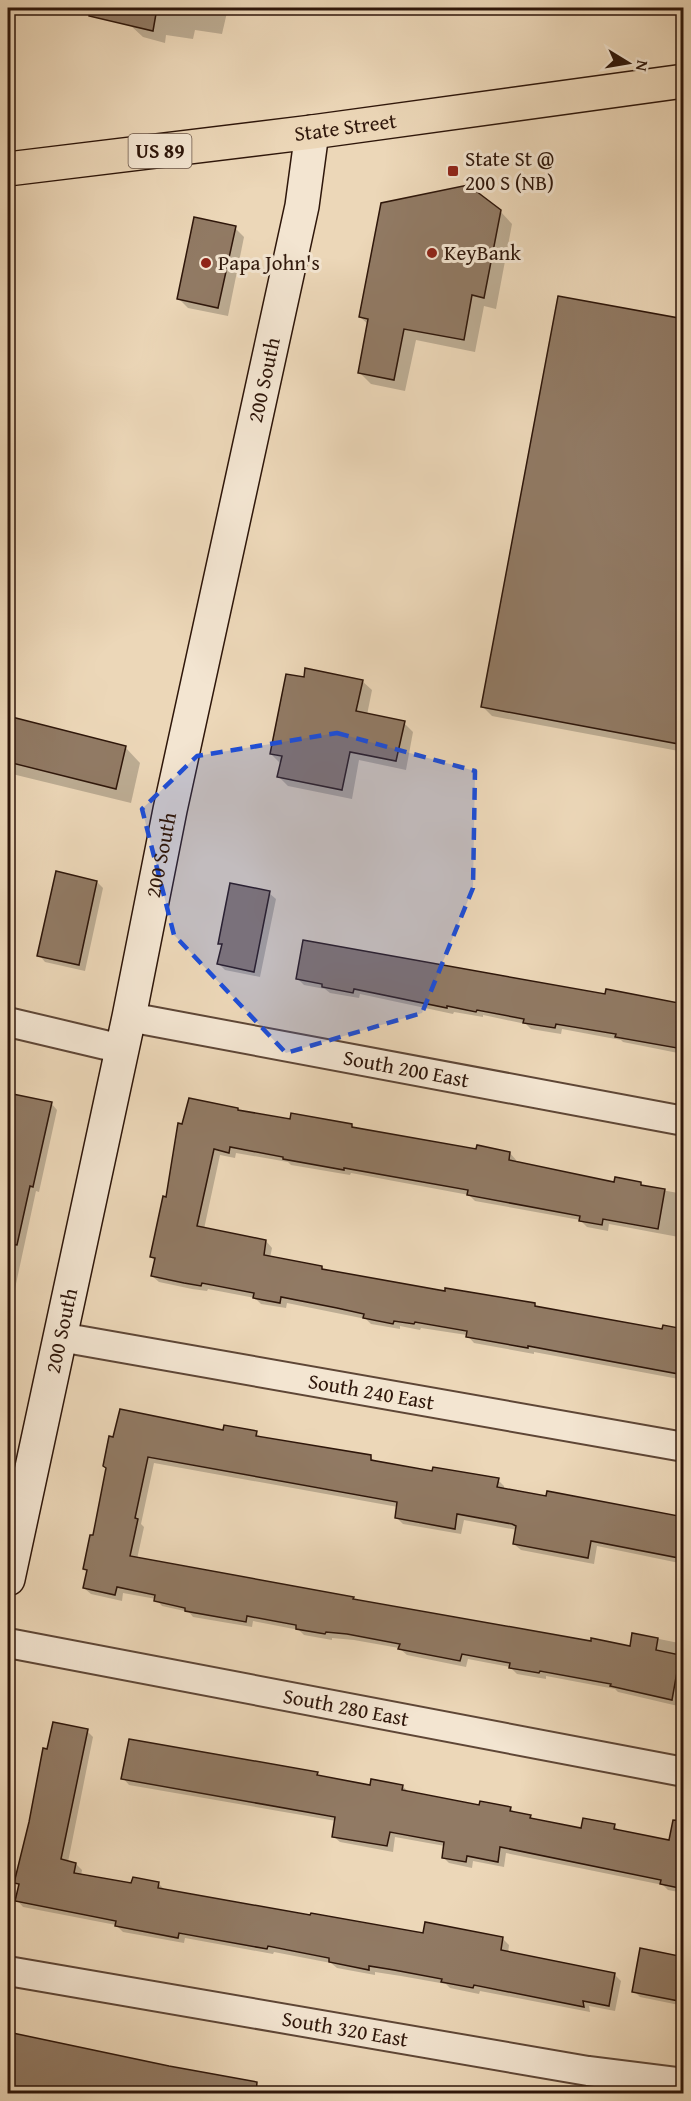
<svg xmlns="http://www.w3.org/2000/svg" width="691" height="2101" font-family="'Gentium Book Plus',serif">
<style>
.shadow{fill:#0003}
.building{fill:#917a64;stroke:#2e160a;stroke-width:1.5}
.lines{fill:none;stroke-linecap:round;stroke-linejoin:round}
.street-casing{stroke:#5e4636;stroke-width:32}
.secondary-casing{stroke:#2e160a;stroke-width:36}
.primary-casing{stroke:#2e160a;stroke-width:36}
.street{stroke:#f3e5d1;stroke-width:28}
.secondary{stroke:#f3e5d1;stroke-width:33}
.primary{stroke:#ecd7b8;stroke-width:33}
.marked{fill:#1d4ed8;fill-opacity:0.2;stroke:#1d4ed8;stroke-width:4.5;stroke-dasharray:12 8;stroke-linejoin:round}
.poi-dot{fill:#8f2418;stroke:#f3e5d1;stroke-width:2}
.labels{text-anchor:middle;stroke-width:6;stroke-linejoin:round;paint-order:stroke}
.shield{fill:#f3e5d1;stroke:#695446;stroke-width:1.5}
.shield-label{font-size:20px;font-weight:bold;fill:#2e160a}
.street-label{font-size:21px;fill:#2e160a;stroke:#f3e5d1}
.poi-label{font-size:21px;fill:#2e160a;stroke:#f3e5d1;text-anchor:start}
</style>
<rect width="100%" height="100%" fill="#ecd7b8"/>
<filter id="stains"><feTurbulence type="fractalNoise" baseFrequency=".00333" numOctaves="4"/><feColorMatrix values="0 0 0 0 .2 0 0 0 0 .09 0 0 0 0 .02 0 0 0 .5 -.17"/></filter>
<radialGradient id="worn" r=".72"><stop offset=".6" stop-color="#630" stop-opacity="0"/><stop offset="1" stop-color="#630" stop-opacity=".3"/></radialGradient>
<!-- shadow -->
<g class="shadow">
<polygon points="135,8 228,8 222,34 195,30 193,39 166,35 165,43 143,37 130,25"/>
<polygon points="500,211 512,224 496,309 484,306 475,352 416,340 405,391 371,384 359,372 369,325 360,317"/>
<polygon points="235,228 244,237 228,316 188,308 178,298"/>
<polygon points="684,321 684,752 492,716 483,707"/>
<polygon points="305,679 362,681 372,690 367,715 404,723 413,732 406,770 359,760 352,799 288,786 279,777 281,764 271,754"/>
<polygon points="8,718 125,747 140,763 131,803 8,773"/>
<polygon points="97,882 103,888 85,971 45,962 39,955"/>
<polygon points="269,893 276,899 260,977 225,970 219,964 223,947 219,943"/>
<polygon points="297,978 606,996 684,1005 684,1052 683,1054 623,1042 621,1040 562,1029 561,1034 531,1029 526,1024 483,1015 483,1017 454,1012 453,1014 360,994 359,998 330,993 325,989 304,985"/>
<polygon points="8,1094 51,1103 57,1110 39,1192 36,1191 8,1321"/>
<polygon points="240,1112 291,1121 352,1126 355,1129 477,1151 510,1153 516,1160 515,1163 615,1184 640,1183 644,1187 684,1194 684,1238 609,1224 608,1231 587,1227 580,1220 475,1201 469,1195 351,1173 350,1175 291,1165 288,1162 236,1153 235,1158 220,1155 204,1229 266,1241 272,1248 270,1258 322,1268 325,1271 446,1293 534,1304 538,1308 663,1331 684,1331 684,1380 534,1352 534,1354 474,1343 467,1335 421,1328 420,1330 400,1326 400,1329 371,1324 366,1319 287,1303 286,1308 261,1304 255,1298 208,1289 207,1291 192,1289 159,1282 152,1276 155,1261 151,1257 167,1199"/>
<polygon points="224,1432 256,1433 262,1438 370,1457 376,1462 433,1473 498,1480 504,1486 504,1489 684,1519 684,1564 597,1546 594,1564 521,1550 514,1544 517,1530 464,1520 461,1534 403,1524 396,1517 398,1507 154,1463 141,1524 144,1527 137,1559 353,1599 355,1601 592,1643 631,1647 634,1634 684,1644 684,1698 680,1697 678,1706 618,1692 615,1689 546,1676 546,1679 517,1674 510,1667 468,1659 466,1667 407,1655 399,1648 354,1640 332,1638 332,1640 304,1635 299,1630 253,1621 252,1627 193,1617 189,1612 162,1606 156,1599 123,1593 122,1601 91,1594 84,1588 88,1572 84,1568 94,1537 107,1469"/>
<polygon points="87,1731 93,1737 68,1862 76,1864 82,1870 81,1876 133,1885 158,1883 165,1890 424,1935 503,1939 509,1945 508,1953 614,1974 621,1981 615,2011 589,2006 590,2012 480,1991 479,1994 450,1988 446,1984 401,1976 375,1972 375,1975 337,1968 331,1963 274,1952 273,1954 185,1938 184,1943 123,1932 116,1925 23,1907 17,1900 20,1887 16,1882 48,1751"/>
<polygon points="317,1774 321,1777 371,1787 402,1786 409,1792 480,1807 510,1808 515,1813 530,1816 534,1820 582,1829 614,1826 621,1832 670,1842 684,1842 684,1893 668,1890 663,1885 506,1853 504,1867 473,1861 472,1868 449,1863 443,1857 445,1846 395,1837 393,1852 340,1842 333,1836 336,1821 129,1785 123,1778"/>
<polygon points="684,1958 684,2006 640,1997 634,1991"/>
<polygon points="8,2033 253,2085 301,2094 8,2094"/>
<polygon points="305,2088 338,2094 304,2094"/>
</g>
<!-- building -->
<g class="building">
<polygon points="90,8 157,8 153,31 89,16"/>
<polygon points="468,185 501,210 484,298 472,295 464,340 404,329 394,380 358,373 368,319 359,317 381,203"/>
<polygon points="194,217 236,226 218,308 177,299"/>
<polygon points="558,296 684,319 684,745 481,707"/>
<polygon points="305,668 363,680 356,711 405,721 396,761 350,752 342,790 277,777 282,756 270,754 286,674 304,677"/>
<polygon points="8,716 126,746 116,789 8,762"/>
<polygon points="56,871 97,881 79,965 37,956"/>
<polygon points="230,883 270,891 254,972 217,964 222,944 218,944"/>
<polygon points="303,940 605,994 606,989 684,1004 677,1048 615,1037 616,1034 556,1024 555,1028 523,1023 524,1019 477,1010 476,1012 447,1006 447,1008 354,989 353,993 322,987 322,984 296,979"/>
<polygon points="8,1093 52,1102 33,1187 30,1186 17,1245 8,1244"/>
<polygon points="189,1098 238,1108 238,1110 290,1119 291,1113 352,1124 352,1127 476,1149 477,1145 510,1152 509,1160 614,1182 615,1177 641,1182 641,1185 665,1189 658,1229 603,1219 602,1225 579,1221 580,1216 467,1195 468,1190 344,1168 344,1170 283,1159 283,1157 230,1147 229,1153 214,1149 197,1226 266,1240 264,1255 322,1266 322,1269 445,1291 445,1288 535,1303 535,1306 662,1329 663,1325 684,1329 684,1375 528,1346 528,1348 466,1337 467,1331 415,1322 414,1324 394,1321 393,1324 363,1318 364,1314 337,1308 281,1297 280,1303 253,1298 254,1293 202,1283 201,1286 184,1283 151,1276 155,1258 150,1257 163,1196 166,1197 178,1123 182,1124"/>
<polygon points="120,1409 223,1430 224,1425 257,1431 256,1436 371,1455 371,1460 432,1471 433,1467 499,1478 497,1487 546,1496 547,1491 684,1517 684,1559 591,1541 588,1558 513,1544 516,1526 512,1524 457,1514 455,1529 395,1518 397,1502 148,1457 135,1518 138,1519 130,1556 354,1597 353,1599 591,1641 591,1638 630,1646 632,1633 658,1638 656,1650 680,1655 672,1700 610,1686 611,1684 540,1671 539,1673 509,1668 510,1663 462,1654 460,1661 398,1649 400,1644 347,1634 326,1632 325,1634 296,1629 296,1625 247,1616 246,1622 185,1611 185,1608 154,1601 155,1595 117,1587 115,1595 83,1588 87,1570 83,1569 90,1535 93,1535 106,1468 103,1466 109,1436 113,1437"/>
<polygon points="53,1722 88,1729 61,1859 76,1863 74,1873 131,1883 133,1877 159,1882 158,1888 186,1893 310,1915 311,1913 423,1933 425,1922 503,1937 501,1950 615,1973 609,2006 583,2001 584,2007 474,1985 473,1988 441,1982 442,1979 394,1970 369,1966 369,1970 329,1962 329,1958 268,1946 267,1949 179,1933 178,1938 115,1926 116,1921 15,1901 19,1884 14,1883 29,1822 43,1748 47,1749"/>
<polygon points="129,1739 318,1772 317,1775 370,1785 371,1779 403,1785 402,1790 479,1805 480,1801 511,1807 510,1811 531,1815 530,1818 581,1828 583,1818 615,1824 614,1829 669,1840 673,1820 684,1821 684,1889 660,1884 661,1880 500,1847 498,1862 467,1856 466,1862 442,1858 444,1842 390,1832 387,1846 332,1837 335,1817 121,1779"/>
<polygon points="640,1948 684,1957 684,2002 632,1992"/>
<polygon points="8,2032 169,2066 257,2082 256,2094 8,2094"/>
</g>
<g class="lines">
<defs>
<g id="street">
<path id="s1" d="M 129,1017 L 684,1121"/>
<polyline points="8,1022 122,1049"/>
<path id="s2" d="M 60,1337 L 684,1447"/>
<path id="s3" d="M 8,1643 L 684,1772"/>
<path id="s4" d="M 8,1971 L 588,2071 L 684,2083"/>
</g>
<g id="secondary">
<path id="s5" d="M 8,1579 L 129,1017 L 170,810 L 302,206 L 312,132"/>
</g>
<g id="primary">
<path id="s6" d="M 8,169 L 312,132 L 684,81"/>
</g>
</defs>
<!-- street casing -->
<use href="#street" class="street-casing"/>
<!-- secondary casing -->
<use href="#secondary" class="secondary-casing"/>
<!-- primary casing -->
<use href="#primary" class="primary-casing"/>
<!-- street -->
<use href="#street" class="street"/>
<!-- secondary -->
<use href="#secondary" class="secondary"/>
<!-- primary -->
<use href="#primary" class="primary"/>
</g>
<!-- marked area -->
<path class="marked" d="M 337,733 L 475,771 L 473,888 L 422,1013 L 286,1053 L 174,935 L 142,809 L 197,756 Z"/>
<!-- markers -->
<g class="poi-dot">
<rect x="447" y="165" width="12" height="12" rx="3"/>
<circle cx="432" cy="253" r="6"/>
<circle cx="206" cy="263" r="6"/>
</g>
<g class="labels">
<!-- shield labels -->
<rect class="shield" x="128.5" y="134" width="63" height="34" rx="4.5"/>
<g class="shield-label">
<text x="160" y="158">US 89</text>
</g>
<!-- street labels -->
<g class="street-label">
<text dy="7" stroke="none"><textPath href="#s6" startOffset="340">State Street</textPath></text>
<text dy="7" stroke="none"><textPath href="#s5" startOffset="1226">200 South</textPath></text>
<text dy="7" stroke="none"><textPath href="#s5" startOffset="740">200 South</textPath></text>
<text dy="7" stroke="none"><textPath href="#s1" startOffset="282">South 200 East</textPath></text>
<text dy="7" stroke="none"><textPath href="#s5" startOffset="254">200 South</textPath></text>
<text dy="7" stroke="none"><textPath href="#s2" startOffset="316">South 240 East</textPath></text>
<text dy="7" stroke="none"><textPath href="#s3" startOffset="344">South 280 East</textPath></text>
<text dy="7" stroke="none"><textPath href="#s4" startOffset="342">South 320 East</textPath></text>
</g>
<!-- poi labels -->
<g class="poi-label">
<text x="465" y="166">State St @<tspan x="465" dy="24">200 S (NB)</tspan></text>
<text x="444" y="260">KeyBank</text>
<text x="218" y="270">Papa John's</text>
</g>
</g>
<!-- margin -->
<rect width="691" height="2101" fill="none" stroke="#ecd7b8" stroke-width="30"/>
<rect x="9" y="9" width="673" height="2083" fill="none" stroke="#2e160a" stroke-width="3"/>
<rect x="15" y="15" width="661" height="2071" fill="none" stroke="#2e160a" stroke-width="1.5"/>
<!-- north arrow -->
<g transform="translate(628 63) rotate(101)" stroke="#f3e5d1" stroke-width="4.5" paint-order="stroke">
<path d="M0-4.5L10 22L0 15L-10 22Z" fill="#2e160a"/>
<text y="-9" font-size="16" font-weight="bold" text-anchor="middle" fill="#2e160a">N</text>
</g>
<rect width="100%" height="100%" filter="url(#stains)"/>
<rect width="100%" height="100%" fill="url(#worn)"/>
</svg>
